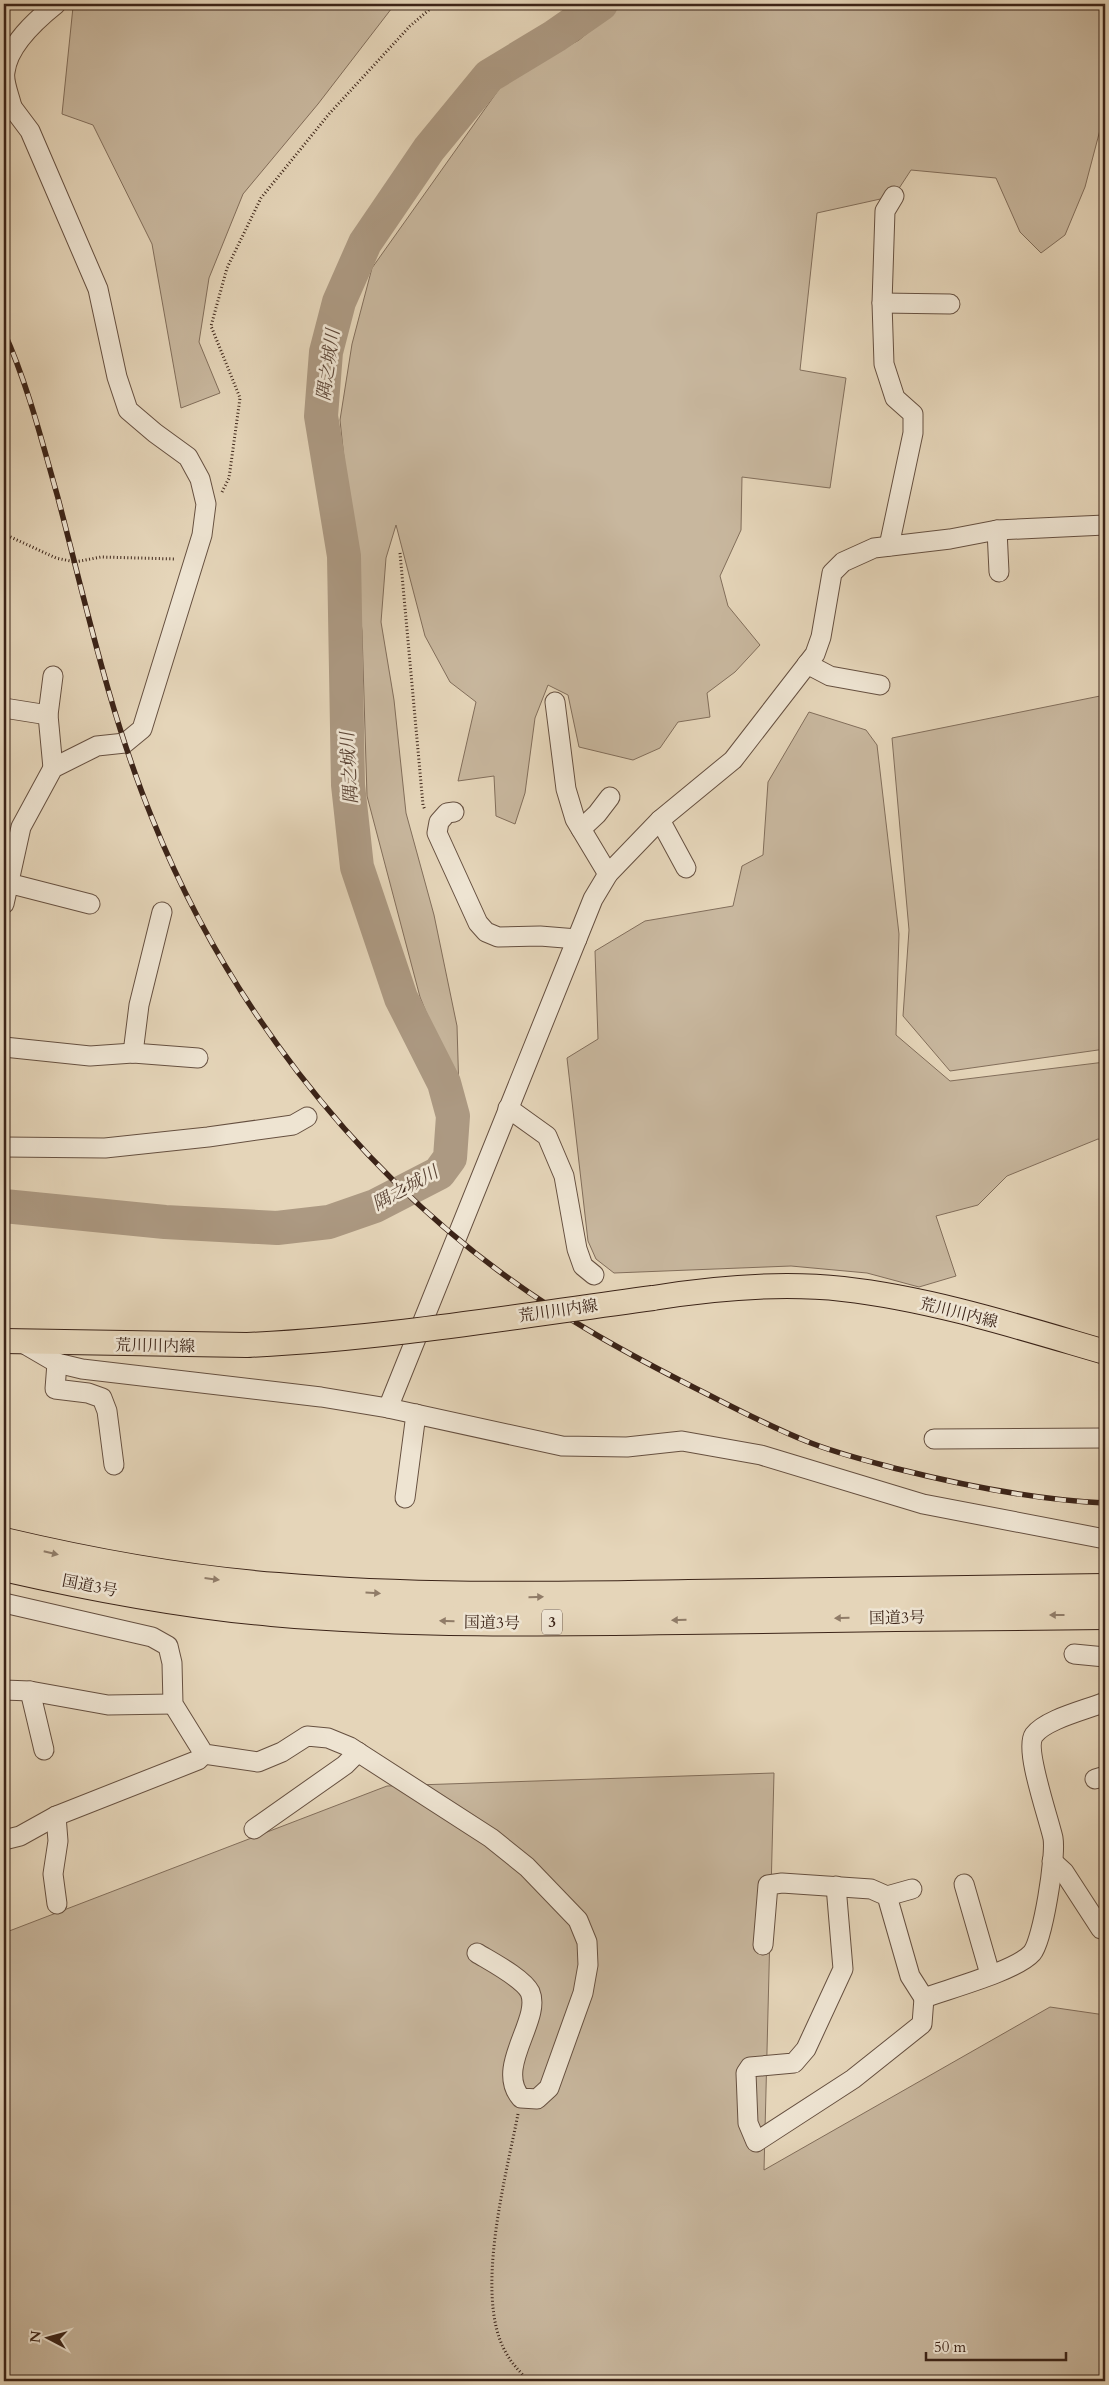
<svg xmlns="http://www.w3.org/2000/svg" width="1109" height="2385" font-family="Cardo,'Noto Serif JP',serif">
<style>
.green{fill:#c8b79e;stroke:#826e5b}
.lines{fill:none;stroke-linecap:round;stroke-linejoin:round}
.river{stroke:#ac9982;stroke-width:34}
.minor-casing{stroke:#665040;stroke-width:21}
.major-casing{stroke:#3c2418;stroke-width:26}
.highway-casing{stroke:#3c2418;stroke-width:30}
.path{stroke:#3c2418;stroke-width:3;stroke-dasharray:1 2.5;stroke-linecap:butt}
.minor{stroke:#eee4d2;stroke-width:19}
.major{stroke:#e5d5b9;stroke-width:24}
.highway{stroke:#e5d5b9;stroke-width:28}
.rail-casing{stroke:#3c2418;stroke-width:5.5}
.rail{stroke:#eee4d2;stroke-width:4;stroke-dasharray:11;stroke-linecap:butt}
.major-bridge-casing{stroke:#3c2418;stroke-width:26;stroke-linecap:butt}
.major-bridge{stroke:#e5d5b9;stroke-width:24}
.oneway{fill:#907c68}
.labels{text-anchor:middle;stroke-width:5;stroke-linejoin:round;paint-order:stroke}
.shield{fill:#eee4d2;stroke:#715e50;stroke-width:1}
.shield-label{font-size:15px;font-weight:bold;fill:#3c2418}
.street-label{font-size:16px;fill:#3c2418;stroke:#eee4d2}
.water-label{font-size:18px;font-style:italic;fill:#5e4738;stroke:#eee4d2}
</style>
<rect width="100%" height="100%" fill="#e5d5b9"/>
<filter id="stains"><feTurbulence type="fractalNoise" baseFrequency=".004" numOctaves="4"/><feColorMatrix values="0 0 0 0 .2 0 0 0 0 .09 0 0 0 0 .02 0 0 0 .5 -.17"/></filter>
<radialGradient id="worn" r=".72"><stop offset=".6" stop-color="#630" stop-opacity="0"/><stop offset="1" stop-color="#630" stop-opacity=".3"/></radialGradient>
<!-- green -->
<g class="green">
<polygon points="114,4 395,4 318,104 243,194 209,278 199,342 220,393 181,408 152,244 93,125 62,114 73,7"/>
<polygon points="623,4 1105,4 1105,111 1085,187 1065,235 1041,253 1020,232 996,178 911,170 894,196 817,213 800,370 846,378 830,488 742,477 741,530 720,576 728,606 760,645 735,672 707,693 710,717 678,722 660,748 633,760 579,747 568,695 548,685 535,718 525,793 515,824 496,816 494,776 458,781 476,702 450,682 425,636 396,525 386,558 381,622 394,700 406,813 434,915 457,1026 459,1093 420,997 367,796 362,631 340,420 352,344 372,268 504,82 579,40"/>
<polygon points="1105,695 1105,1049 950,1071 903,1016 909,930 892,738"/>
<polygon points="809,712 866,730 877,745 899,934 896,1035 950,1081 1105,1062 1105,1141 1098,1139 1007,1176 978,1205 936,1216 956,1276 919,1287 867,1273 791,1266 614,1273 596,1259 588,1241 567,1058 598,1039 595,951 645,921 733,906 742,866 763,855 768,782"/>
<polygon points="774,1773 764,2170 1050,2007 1105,2015 1105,2381 4,2381 4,1933 387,1786"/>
</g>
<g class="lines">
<!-- river -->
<polyline class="river" points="4,1206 165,1222 277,1228 329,1222 375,1206 439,1173 450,1158 453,1116 444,1083 401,998 357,867 348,785 344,556 321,416 326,352 339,302 365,243 429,149 489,76 555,36 601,4"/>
<defs>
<g id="minor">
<polyline points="4,101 12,107 30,131 98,289 117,377 128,410 155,433 188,457 200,479 206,504 202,535 142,729 125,743 97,746 53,768 21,827 4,904"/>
<path d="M 12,107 C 10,97 3,82 5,72 C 8,45 36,20 56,4"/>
<polyline points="882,303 950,304"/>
<polyline points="997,530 999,572"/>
<polyline points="889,546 913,433 913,414 895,398 884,364 882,303 885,211 894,196"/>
<polyline points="807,664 830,676 880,685"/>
<polyline points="53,676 48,715 53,768"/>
<polyline points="555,702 566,789 575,819 608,874"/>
<polyline points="4,708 48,715"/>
<polyline points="454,812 447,813 439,822 437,833 478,923 486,932 498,937 540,936 577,939"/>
<polyline points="660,820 686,868"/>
<polyline points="581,829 597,814 610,797"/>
<polyline points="8,883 90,904"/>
<polyline points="4,1047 90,1056 133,1053 198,1058"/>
<polyline points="133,1053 139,1005 162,912"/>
<polyline points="508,1108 547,1136 564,1176 577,1249 583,1266 594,1275"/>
<polyline points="4,1147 105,1148 208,1137 293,1125 307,1117"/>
<polyline points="21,1342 57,1363 82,1369 321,1397 388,1408 562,1446 627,1447 682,1441 761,1455 923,1504 1105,1539"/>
<polyline points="57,1363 55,1389 88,1393 102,1398 107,1411 114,1465"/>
<polyline points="388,1408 593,899 608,874 660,820 733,760 815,654 821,637 832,573 843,562 874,548 950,539 997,530 1105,525"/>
<polyline points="934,1439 1105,1438"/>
<polyline points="405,1498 416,1414"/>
<path d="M 4,1603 L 152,1637 L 168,1646 L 172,1663 L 173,1704 L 204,1754 L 258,1762 L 282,1752 L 307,1736 L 328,1738 L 350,1747 L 491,1838 L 527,1867 L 578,1920 L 587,1942 L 588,1965 L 583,1993 L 549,2088 L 537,2099 L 521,2098 C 494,2067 542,2020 530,1992 C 523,1978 490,1961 477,1953"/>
<polyline points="1074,1654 1105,1657"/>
<polyline points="4,1690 30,1691 108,1705 173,1704"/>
<polyline points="30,1691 44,1750"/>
<polyline points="1095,1779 1105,1776"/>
<polyline points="56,1816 58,1841 53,1874 57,1904"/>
<polyline points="254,1829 345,1765 358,1752"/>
<polyline points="4,1840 20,1836 56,1816 198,1760 204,1754"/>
<polyline points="1052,1861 1064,1872 1101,1929"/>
<polyline points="964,1884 990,1974"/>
<path d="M 836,1886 L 843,1969 L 806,2049 L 794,2063 L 750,2067 L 746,2073 L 748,2123 L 756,2142 L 853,2079 L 922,2024 L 924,1998 C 948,1989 1016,1971 1032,1953 C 1043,1940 1056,1856 1053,1838 C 1049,1819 1024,1749 1034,1735 C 1046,1719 1086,1710 1105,1702"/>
<polyline points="887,1896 912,1889"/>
<polyline points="763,1945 768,1885 782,1883 871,1889 887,1896 910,1976 924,1998"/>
</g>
<g id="major">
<path d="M 653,1298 C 715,1288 780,1282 843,1289 C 932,1299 1019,1327 1105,1352"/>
<polyline points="4,1341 247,1345"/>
</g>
<g id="highway">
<path d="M 4,1542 C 93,1563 186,1580 278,1587 C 414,1599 552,1596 689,1594 C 827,1592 966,1590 1105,1588"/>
<path d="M 4,1567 C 92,1587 182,1604 272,1612 C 409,1624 546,1622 683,1620 C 824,1618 964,1616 1105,1615"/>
</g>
</defs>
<!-- minor casing -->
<use href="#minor" class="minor-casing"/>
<!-- major casing -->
<use href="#major" class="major-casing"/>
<!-- highway casing -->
<use href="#highway" class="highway-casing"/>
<!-- path -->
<g class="path">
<polyline points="222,492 229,478 240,398 211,326 227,268 261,198 329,114 410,26 436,4"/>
<polyline points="4,534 56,558 75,562 101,557 175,559"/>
<polyline points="400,553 423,805 425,810"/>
<path d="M 518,2114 C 506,2176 474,2294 505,2351 C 511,2363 520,2372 529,2381"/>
</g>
<!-- minor -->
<use href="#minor" class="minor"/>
<!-- major -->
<use href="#major" class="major"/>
<!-- highway -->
<use href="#highway" class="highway"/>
<defs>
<path id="rail" d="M 4,332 C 28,385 42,442 58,498 C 86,605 110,715 152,818 C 223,996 351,1164 507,1277 C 566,1320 630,1355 695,1388 C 731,1406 768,1426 806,1441 C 835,1453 868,1461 898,1469 C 966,1486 1035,1500 1105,1503"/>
</defs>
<!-- rail casing -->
<use href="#rail" class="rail-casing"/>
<!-- rail -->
<use href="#rail" class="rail"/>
<defs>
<path id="major-bridge" d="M 247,1345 C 383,1339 518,1316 653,1298"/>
</defs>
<!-- major-bridge casing -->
<use href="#major-bridge" class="major-bridge-casing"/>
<!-- major-bridge -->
<use href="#major-bridge" class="major-bridge"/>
</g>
<!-- one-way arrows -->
<defs><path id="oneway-solid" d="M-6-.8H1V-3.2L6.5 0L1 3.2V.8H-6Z" transform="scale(1.25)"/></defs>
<g class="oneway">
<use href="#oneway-solid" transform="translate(51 1553) rotate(13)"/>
<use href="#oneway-solid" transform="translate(212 1579) rotate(7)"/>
<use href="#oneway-solid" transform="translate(373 1593) rotate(3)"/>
<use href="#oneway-solid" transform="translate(536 1597) rotate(-1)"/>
<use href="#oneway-solid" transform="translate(1057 1615) rotate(180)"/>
<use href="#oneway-solid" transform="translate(842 1618) rotate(179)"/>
<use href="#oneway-solid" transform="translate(679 1620) rotate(179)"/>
<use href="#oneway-solid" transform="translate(447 1621) rotate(-179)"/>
</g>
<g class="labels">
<!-- shield labels -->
<rect class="shield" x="542" y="1609.5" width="20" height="25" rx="4"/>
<g class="shield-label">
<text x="552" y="1627">3</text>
</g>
<!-- street labels -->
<g class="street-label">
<text transform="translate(558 1310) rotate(-8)" y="6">荒川川内線</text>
<text transform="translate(959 1312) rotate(14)" y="6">荒川川内線</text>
<text transform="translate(155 1345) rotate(1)" y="6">荒川川内線</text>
<text transform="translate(90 1585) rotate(11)" y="6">国道3号</text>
<text transform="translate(897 1617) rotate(-1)" y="6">国道3号</text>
<text transform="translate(492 1622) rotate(1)" y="6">国道3号</text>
</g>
<!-- water labels -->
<g class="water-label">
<text transform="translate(328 365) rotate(-82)" y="6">隅之城川</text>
<text transform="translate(349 768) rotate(-93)" y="6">隅之城川</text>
<text transform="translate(405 1188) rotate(-29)" y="6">隅之城川</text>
</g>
</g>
<!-- margin -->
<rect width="1109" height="2385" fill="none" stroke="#e5d5b9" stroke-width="20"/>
<rect x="5" y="5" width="1099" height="2375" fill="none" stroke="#3c2418" stroke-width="2.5"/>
<rect x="10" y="10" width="1089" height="2365" fill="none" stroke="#3c2418"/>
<!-- north arrow -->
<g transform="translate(48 2338) rotate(276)" stroke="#eee4d2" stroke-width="4" paint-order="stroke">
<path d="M0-4L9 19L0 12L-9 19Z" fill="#3c2418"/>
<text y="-8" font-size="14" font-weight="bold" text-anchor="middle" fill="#3c2418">N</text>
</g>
<!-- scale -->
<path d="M926 2352v8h140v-8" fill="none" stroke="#3c2418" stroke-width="2.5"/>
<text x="934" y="2352" font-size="15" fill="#3c2418" stroke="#eee4d2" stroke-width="4" paint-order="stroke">50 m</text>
<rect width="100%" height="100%" filter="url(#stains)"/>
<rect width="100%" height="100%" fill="url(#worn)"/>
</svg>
